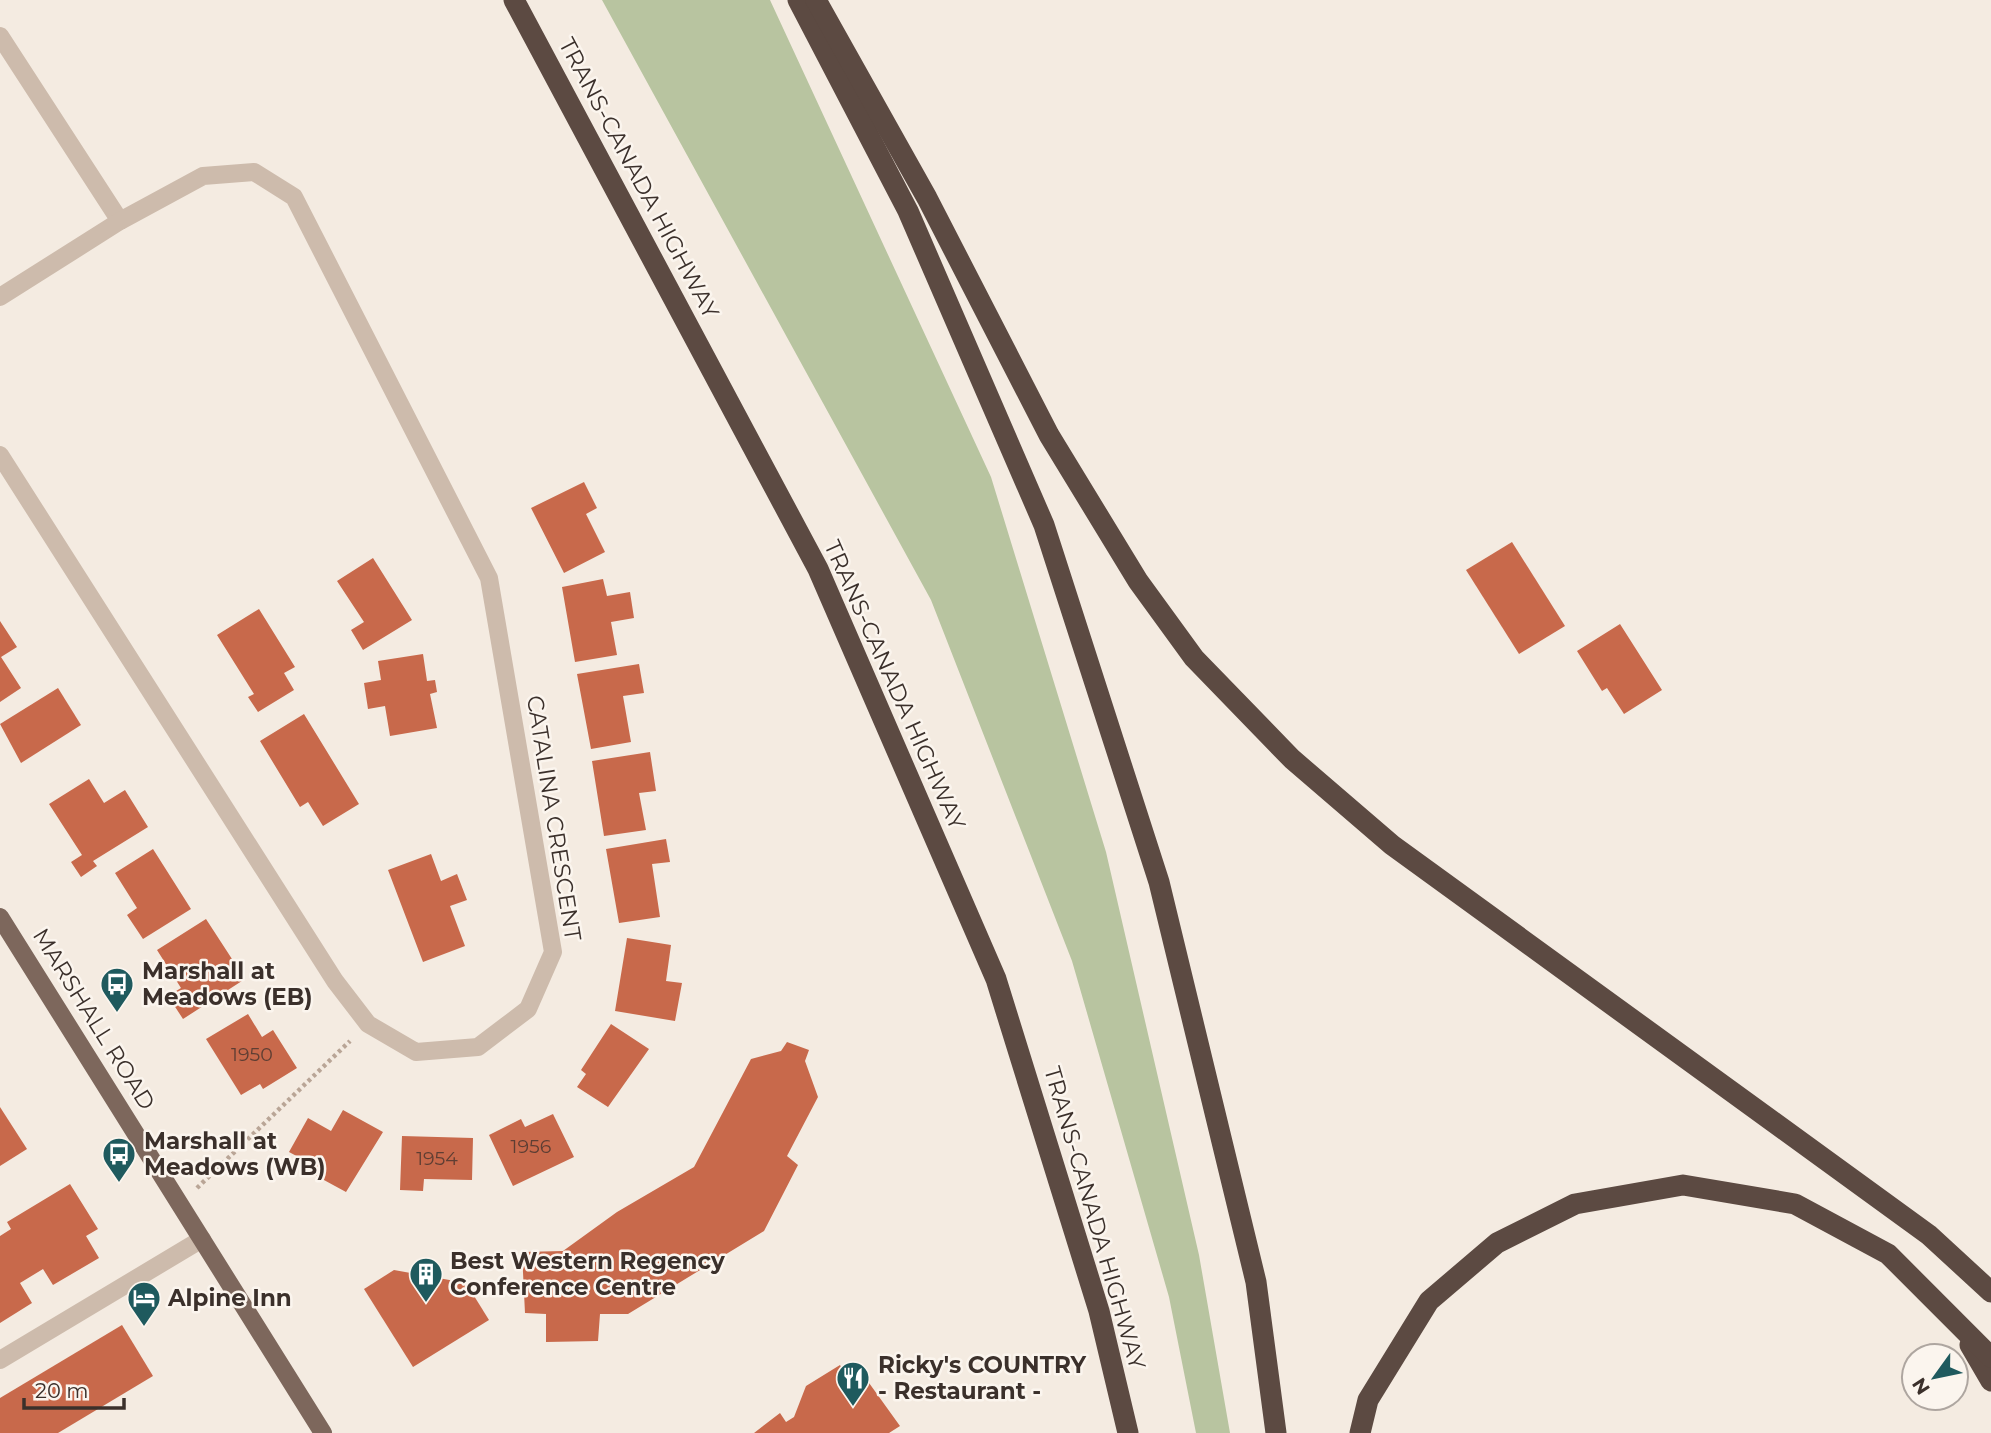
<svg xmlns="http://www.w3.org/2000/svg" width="1991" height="1433" font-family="Montserrat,sans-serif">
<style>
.green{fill:#b8c4a0}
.building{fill:#c8694b}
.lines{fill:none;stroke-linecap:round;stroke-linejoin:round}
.path{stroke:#b9a596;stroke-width:4.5;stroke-dasharray:3.5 3.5;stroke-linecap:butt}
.minor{stroke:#cdbbac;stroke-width:18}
.major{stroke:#7d675c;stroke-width:18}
.highway{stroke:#5c4a42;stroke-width:21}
.labels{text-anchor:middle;stroke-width:5;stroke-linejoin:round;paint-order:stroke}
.number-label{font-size:19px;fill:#5e3e33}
.street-label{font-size:23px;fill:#3b302b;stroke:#fbf5ee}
.poi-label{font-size:23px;font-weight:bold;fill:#3b302b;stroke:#fbf5ee;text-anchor:start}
</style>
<rect width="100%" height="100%" fill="#f4ebe1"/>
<!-- green -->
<polygon class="green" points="602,0 770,0 991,477 1106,852 1199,1255 1230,1433 1196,1433 1169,1297 1072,961 931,600"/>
<!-- building -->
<g class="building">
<polygon points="584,482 597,508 586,514 605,552 564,573 531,508"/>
<polygon points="1512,542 1565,626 1519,654 1466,570"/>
<polygon points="373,558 412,620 363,650 351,630 364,622 337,581"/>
<polygon points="603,579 607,596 630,592 634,618 611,622 617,655 575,662 562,587"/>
<polygon points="259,609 295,667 284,673 294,690 258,712 248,697 254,694 217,635"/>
<polygon points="0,621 17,647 1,657 21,688 0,702"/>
<polygon points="1620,624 1662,690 1624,714 1607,688 1602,691 1577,651"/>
<polygon points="423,654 427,681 435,680 437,692 430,694 437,728 390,736 385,706 368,709 364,683 381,680 378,661"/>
<polygon points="639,664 644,693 623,696 631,742 591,749 577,674"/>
<polygon points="58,688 81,725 21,763 0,724"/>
<polygon points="304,714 359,804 323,826 308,802 300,807 260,741"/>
<polygon points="650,752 656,791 639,793 646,830 604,836 592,761"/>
<polygon points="89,779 104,803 125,790 148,827 93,861 97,866 81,877 71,862 82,855 49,804"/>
<polygon points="666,839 670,862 652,864 660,917 619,923 606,849"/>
<polygon points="153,849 191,909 143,939 127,915 137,908 115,873"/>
<polygon points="431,854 441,881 457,874 467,900 450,906 465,946 423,962 388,870"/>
<polygon points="206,919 245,979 183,1019 168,996 181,988 157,950"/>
<polygon points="627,938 671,945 666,981 682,983 675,1021 615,1011"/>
<polygon points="248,1014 262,1037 273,1030 297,1068 263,1089 260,1084 241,1095 206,1039"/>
<polygon points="611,1024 649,1049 608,1107 577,1087 586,1074 581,1070"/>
<polygon points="787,1042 809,1050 805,1061 818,1097 787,1156 798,1165 764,1231 628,1314 600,1314 598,1341 546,1342 546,1314 525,1313 522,1252 563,1251 617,1212 694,1167 751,1059 781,1051"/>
<polygon points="0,1107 27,1149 0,1166"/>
<polygon points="343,1110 383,1132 346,1192 300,1167 304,1160 289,1152 308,1118 331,1131"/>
<polygon points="553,1114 574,1157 513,1186 489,1135 521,1119 525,1127"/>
<polygon points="402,1136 473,1138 472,1180 424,1179 423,1191 400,1190"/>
<polygon points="70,1184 98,1229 86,1236 99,1258 53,1285 43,1269 20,1283 32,1303 0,1323 0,1236 11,1229 7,1222"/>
<polygon points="394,1270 466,1283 489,1320 413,1367 364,1289"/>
<polygon points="122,1325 153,1376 58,1433 0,1433 0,1398"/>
<polygon points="840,1365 847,1377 859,1369 900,1426 889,1433 754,1433 780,1413 786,1422 794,1417 806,1386"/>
</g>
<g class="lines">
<!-- path -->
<polyline class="path" points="197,1188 350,1041"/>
<!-- minor -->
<g class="minor">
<polyline points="0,36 120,221"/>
<polyline points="0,297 120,221 203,176 254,172 294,197 489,578 553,952 528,1009 478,1047 416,1052 368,1024 335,981 0,455"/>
<polyline points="0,1360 202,1239"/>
</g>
<!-- major -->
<polyline class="major" points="0,917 323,1433"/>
<!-- highway -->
<g class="highway">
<polyline points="514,0 818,569 996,979 1099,1311 1128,1433"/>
<polyline points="798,0 908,211 1044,525 1159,882 1256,1282 1276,1433"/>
<polyline points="816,0 927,198 1049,435 1138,581 1194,658 1292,759 1392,845 1929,1235 1991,1292"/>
<polyline points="1970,1345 1991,1381"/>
<polyline points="1360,1433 1368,1400 1429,1301 1497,1243 1575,1204 1683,1185 1795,1204 1888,1254 1991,1357"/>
</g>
</g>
<!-- icons -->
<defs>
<symbol id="bus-pin" viewBox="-11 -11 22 30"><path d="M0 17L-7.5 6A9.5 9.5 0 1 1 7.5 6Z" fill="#1f5a5e" stroke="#fbf5ee"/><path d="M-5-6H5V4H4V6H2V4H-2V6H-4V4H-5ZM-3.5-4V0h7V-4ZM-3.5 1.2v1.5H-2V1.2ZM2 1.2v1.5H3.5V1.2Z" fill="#fff"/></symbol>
<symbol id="building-pin" viewBox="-11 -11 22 30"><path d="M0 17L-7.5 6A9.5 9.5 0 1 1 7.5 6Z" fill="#1f5a5e" stroke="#fbf5ee"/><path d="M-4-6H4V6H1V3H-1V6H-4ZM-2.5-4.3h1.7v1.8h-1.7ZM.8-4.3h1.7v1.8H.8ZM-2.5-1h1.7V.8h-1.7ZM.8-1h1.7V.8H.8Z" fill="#fff"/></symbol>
<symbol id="hotel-pin" viewBox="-11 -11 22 30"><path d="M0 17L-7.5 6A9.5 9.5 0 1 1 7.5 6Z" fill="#1f5a5e" stroke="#fbf5ee"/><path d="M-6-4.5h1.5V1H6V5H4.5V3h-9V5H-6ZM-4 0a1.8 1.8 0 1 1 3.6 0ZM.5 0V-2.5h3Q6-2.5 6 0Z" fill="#fff"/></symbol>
<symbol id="restaurant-pin" viewBox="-11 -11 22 30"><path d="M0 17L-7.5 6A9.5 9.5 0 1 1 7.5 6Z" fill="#1f5a5e" stroke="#fbf5ee"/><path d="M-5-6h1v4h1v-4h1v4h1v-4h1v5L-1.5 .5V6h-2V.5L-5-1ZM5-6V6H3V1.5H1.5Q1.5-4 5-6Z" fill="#fff"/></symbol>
</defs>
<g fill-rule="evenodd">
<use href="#bus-pin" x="98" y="965" width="38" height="52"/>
<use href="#bus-pin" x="100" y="1135" width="38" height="52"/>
<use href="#building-pin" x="407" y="1255" width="38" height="52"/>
<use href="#hotel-pin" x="125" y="1279" width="38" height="52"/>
<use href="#restaurant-pin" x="834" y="1359" width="38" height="52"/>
</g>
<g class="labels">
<!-- number labels -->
<g class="number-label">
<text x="252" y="1061">1950</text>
<text x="531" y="1153">1956</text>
<text x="437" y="1165">1954</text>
</g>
<!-- street labels -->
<g class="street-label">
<text transform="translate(639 178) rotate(62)" y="8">TRANS-CANADA HIGHWAY</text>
<text transform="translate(895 685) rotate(66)" y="8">TRANS-CANADA HIGHWAY</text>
<text transform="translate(554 818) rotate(81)" y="8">CATALINA CRESCENT</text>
<text transform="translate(94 1019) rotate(58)" y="8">MARSHALL ROAD</text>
<text transform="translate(1095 1218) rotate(74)" y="8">TRANS-CANADA HIGHWAY</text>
</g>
<!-- poi labels -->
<g class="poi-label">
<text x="142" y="979">Marshall at<tspan x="142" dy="26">Meadows (EB)</tspan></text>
<text x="144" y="1149">Marshall at<tspan x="144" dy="26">Meadows (WB)</tspan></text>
<text x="450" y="1269">Best Western Regency<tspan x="450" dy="26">Conference Centre</tspan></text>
<text x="168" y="1306">Alpine Inn</text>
<text x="878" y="1373">Ricky's COUNTRY<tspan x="878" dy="26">- Restaurant -</tspan></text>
</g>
</g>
<!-- north arrow -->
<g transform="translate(1935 1377) rotate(237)"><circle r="33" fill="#fbf5ee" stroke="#aea6a0" stroke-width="2"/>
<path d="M0-5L12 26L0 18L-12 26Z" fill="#1f5a5e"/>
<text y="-10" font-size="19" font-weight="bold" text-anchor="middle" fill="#3b302b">N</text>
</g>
<!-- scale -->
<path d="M24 1398v10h100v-10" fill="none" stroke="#3b302b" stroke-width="3.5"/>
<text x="35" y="1398" font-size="21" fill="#3b302b" stroke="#fbf5ee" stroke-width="5" paint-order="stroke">20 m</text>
</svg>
